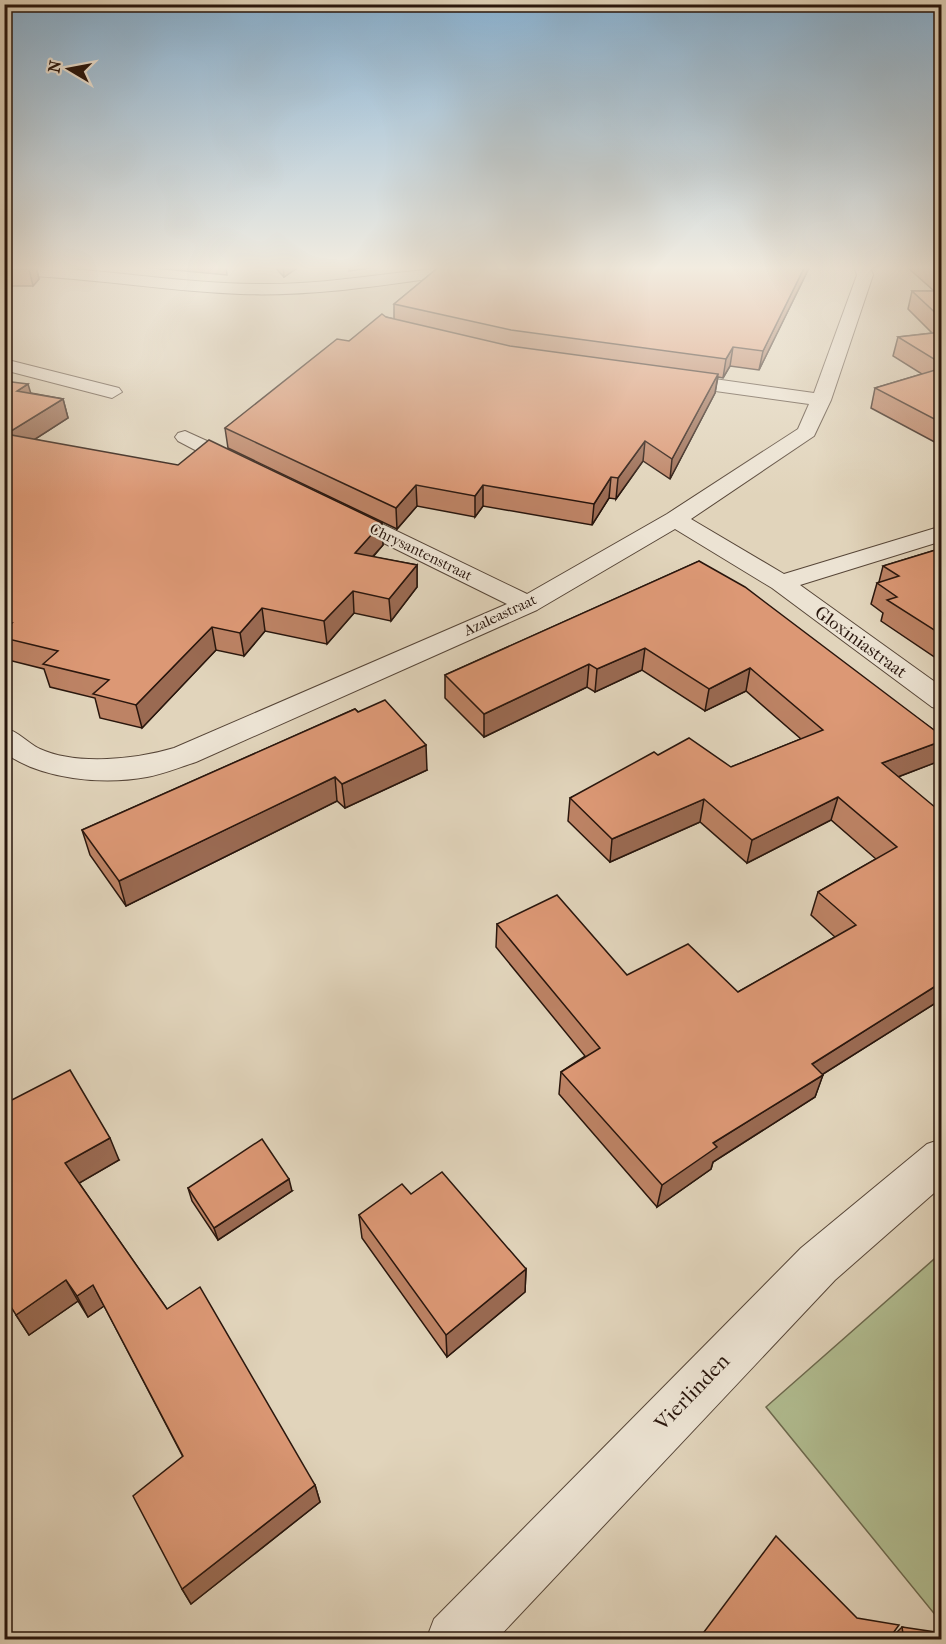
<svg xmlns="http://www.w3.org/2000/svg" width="946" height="1644" font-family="'IM FELL French Canon',serif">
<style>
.green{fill:#b1bd91;stroke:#6d6a4f;stroke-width:1.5}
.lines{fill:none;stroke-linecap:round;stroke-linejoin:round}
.minor-casing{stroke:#574638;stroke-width:2}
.minor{fill:#ece3d3;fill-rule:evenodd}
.wall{fill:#bd8365;stroke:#29160d;stroke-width:1.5}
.shaded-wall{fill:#9a6a52;stroke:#29160d;stroke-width:1.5}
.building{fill:#dc9875;stroke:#29160d;stroke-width:1.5}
.labels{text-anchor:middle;stroke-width:4.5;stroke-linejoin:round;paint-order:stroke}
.far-street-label{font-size:15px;fill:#29160d;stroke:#ece3d3}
.street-label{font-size:18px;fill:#29160d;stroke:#ece3d3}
.near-street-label{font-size:21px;fill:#29160d;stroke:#ece3d3}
</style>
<rect width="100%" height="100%" fill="#e1d4bb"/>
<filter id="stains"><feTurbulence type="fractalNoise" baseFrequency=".00333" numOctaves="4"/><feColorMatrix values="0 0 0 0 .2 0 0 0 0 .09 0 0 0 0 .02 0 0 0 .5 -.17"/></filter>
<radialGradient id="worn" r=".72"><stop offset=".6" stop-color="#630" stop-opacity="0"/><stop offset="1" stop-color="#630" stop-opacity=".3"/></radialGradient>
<!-- green -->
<polygon class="green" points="941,1253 941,1622 766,1407"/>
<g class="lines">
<defs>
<g id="minor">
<path d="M 4,266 C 93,266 180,285 269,284 C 344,284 417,266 492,266 L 484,271 C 403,282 322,297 240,294 C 161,291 83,276 4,275 Z"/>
<path d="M 854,266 L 870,266 L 873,275 L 831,400 L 814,436 L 691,519 L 784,574 L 942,526 L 942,541 L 800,585 L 942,687 L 942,710 L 932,707 L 772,588 L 675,529 L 537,610 L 196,762 C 180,767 164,774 147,777 C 104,785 40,780 4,752 L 4,728 C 19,731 27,743 40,749 C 77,766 137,759 174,748 L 507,604 L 335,519 L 331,514 L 335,509 L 351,509 L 527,594 L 667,514 L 798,429 L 809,404 L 672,385 L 665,383 L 662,379 L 665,375 L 672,373 L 814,393 L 857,275 Z"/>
<polygon points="4,359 119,388 122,392 112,398 4,370"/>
<polygon points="185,431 251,461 254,466 251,471 235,471 178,441 175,437 178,433"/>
<polygon points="942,1139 942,1186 835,1280 496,1640 426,1640 434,1619 801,1248 927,1144"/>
</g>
</defs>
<!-- minor casing -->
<use href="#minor" class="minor-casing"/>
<!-- minor -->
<use href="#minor" class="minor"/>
</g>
<!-- wall -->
<g class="wall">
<polygon points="4,266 36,266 39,279 33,286 4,286"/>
<polygon points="132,266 226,266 227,275"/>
<polygon points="274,266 300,266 284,277"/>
<polygon points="440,266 810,266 759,370 730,366 723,378 718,377 715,393 670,479 643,461 616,499 609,498 592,525 483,506 475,517 417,506 397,529 228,448 225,428 349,341 386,317 394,319 394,304"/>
<polygon points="906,266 942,266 942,446 871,408 875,388 922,374 893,356 898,337 932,333 908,309 912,291 934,291"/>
<polygon points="4,381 31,393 63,399 68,418 35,439 383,545 373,557 417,565 417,587 391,621 354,613 327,644 265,631 244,656 216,650 142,728 100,718 95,698 50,687 44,669 4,659"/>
<polygon points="942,548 942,662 881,621 883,613 871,604 877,583 879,582 883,566"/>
<polygon points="699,561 942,736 942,750 937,762 898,777 942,999 823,1074 815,1097 713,1162 711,1169 657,1207 559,1094 561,1072 585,1056 496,947 497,924 627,975 738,992 835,937 811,915 818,892 876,859 831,820 747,863 700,822 610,862 568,821 570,798 658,755 731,767 801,739 746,691 705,711 642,670 595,692 587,687 484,737 445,698 445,675"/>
<polygon points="355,709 427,770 345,808 337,801 126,906 90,855 82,830"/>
<polygon points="4,1104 119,1160 79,1183 167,1309 315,1485 320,1502 191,1604 182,1589 183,1457 104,1306 88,1317 78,1301 29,1335 16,1315"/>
<polygon points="188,1188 292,1191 218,1240 192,1201"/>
<polygon points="411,1194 526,1269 525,1292 447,1357 362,1238 359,1215"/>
<polygon points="902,1627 942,1640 889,1640"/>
</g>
<!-- shaded-wall -->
<g class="shaded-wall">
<polygon points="32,266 36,266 39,279 33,286 29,269"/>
<polygon points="283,266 300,266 284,277"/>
<polygon points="349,266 384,266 349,271"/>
<polygon points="805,266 810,266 759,370 763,351"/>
<polygon points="733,347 730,366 723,378 726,359"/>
<polygon points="718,374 715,393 670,479 672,459"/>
<polygon points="28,384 34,404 17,391"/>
<polygon points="63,399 68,418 12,454 6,434"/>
<polygon points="645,441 643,461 616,499 618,478"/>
<polygon points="611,477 609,498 592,525 594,504"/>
<polygon points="416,485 417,506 397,529 396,508"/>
<polygon points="483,485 483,506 475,517 475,496"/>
<polygon points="382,523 383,545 356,575 355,553"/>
<polygon points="417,565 417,587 391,621 389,599"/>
<polygon points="353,591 354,613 327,644 324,621"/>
<polygon points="262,608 265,631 244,656 240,633"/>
<polygon points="212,627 216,650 142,728 136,705"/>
<polygon points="645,648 642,670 595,692 597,669"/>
<polygon points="589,664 587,687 484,737 484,714"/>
<polygon points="750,668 746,691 705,711 709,689"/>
<polygon points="942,741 942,750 937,762 874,786 882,763"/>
<polygon points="426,745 427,770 345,808 342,784"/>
<polygon points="335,777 337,801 126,906 119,881"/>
<polygon points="838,797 831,820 747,863 752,840"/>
<polygon points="704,799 700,822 610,862 612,839"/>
<polygon points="942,982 942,999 804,1086 812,1064"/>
<polygon points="823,1075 815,1097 713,1162 711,1169 657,1207 662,1185 713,1143"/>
<polygon points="110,1138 119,1160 76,1185 65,1163"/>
<polygon points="289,1179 292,1191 218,1240 214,1228"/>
<polygon points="526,1269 525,1292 447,1357 446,1335"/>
<polygon points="66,1280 78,1301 29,1335 16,1315"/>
<polygon points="93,1285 104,1306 88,1317 77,1296"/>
<polygon points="315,1485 320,1502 191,1604 182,1589"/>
</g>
<!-- building -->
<g class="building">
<polygon points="4,266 32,266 29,269 4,270"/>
<polygon points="440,266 805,266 763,351 733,347 726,359 511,330 394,304"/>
<polygon points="929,266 942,266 942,277"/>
<polygon points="912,291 942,291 942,319"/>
<polygon points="382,314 386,317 510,346 718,374 672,459 645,441 618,478 611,477 594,504 483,485 475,496 416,485 396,508 225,428 337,339 349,341"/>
<polygon points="942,332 942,364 898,337"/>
<polygon points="942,368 942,423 875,388"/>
<polygon points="4,381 28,384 17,391 63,399 6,434 178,465 209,440 382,523 355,553 417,565 389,599 353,591 324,621 262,608 240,633 212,627 136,705 93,694 109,680 43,664 58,651 4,638 4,629 12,623 4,622"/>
<polygon points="942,548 942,635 887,600 897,597 877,583 899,576 883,566"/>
<polygon points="699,561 745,587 942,736 942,741 882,763 942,813 942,982 812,1064 823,1075 713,1143 717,1147 662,1185 561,1072 600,1048 497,924 557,895 627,975 688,944 738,992 856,925 818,892 897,847 838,797 752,840 704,799 612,839 570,798 654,752 658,755 689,738 731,767 823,730 750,668 709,689 645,648 597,669 589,664 484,714 445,675"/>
<polygon points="385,700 426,745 342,784 335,777 119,881 82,830 355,709 358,712"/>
<polygon points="70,1070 110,1138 65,1163 167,1309 200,1287 315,1485 182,1589 133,1496 183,1456 93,1285 77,1296 66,1280 16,1315 4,1296 4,1104"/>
<polygon points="262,1139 289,1179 214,1228 188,1188"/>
<polygon points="442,1172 526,1269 446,1335 359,1215 402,1184 411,1194"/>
<polygon points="776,1536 857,1618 899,1625 888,1640 698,1640"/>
<polygon points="902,1627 942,1633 942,1640 904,1640"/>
</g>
<!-- sky -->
<linearGradient id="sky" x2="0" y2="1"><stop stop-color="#89b4d6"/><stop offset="0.54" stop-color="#f2ece0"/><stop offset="1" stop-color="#f2ece0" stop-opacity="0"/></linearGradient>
<rect width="946" height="496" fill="url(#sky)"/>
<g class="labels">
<!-- far-street labels -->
<g class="far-street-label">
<text transform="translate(421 552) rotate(26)" y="5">Chrysantenstraat</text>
<text transform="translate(500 615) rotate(-25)" y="5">Azaleastraat</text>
</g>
<!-- street labels -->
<g class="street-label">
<text transform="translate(861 642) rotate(36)" y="6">Gloxiniastraat</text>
</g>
<!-- near-street labels -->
<g class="near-street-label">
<text transform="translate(692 1392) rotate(-46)" y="7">Vierlinden</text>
</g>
</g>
<!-- margin -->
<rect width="946" height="1644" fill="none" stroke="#e1d4bb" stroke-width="24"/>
<rect x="6" y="6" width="934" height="1632" fill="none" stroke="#29160d" stroke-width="3"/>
<rect x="12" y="12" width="922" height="1620" fill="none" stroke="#29160d" stroke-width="1.5"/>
<!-- north arrow -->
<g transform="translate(69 69) rotate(280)" stroke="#ece3d3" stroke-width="4.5" paint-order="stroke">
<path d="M0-4.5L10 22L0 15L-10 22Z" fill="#29160d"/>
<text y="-9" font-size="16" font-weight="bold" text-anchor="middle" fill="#29160d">N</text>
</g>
<rect width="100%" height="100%" filter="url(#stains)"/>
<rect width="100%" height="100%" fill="url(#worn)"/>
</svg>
